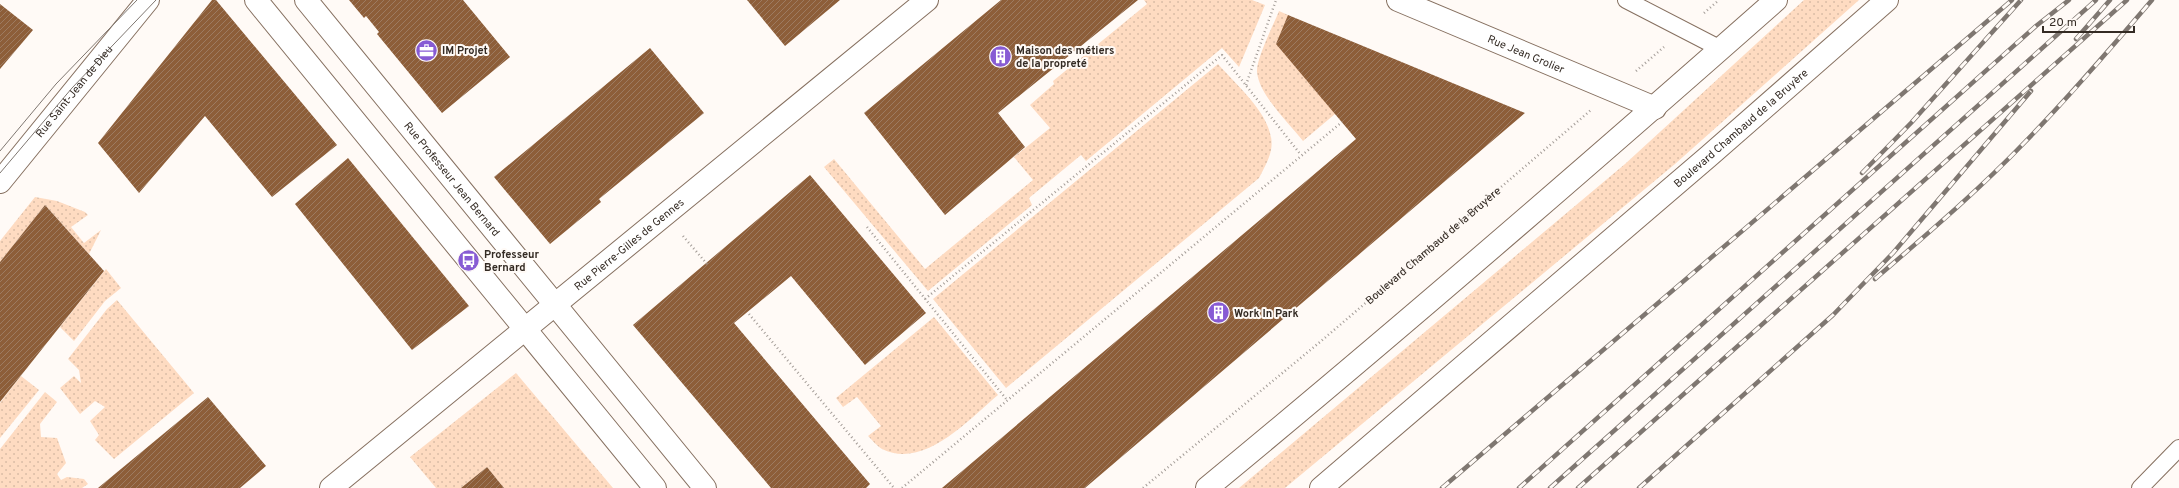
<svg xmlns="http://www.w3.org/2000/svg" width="2179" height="488" font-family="Overpass,sans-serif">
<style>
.grass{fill:url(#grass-dots)}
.building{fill:url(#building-hatch)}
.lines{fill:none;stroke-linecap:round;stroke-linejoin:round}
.lane-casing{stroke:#867060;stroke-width:18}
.street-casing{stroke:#867060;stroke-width:24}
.primary-casing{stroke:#867060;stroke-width:24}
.path{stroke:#a39c97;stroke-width:2.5;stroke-dasharray:1 3;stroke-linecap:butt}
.lane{stroke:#fff;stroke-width:16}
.street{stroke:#fff;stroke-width:22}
.primary{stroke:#fff;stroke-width:22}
.tram{stroke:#7f7771;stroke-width:1}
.rail-casing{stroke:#7f7771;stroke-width:4.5}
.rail{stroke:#fffaf6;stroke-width:3;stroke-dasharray:9;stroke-linecap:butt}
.labels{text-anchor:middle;stroke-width:4;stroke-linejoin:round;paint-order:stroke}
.poi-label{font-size:11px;font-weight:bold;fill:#342b24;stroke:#fffaf6;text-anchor:start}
.street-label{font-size:11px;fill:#342b24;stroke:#fffaf6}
</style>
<defs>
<pattern id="grass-dots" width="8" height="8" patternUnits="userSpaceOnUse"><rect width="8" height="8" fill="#fedbc1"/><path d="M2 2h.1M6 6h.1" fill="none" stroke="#dabca6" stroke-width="1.8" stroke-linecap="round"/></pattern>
<pattern id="building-hatch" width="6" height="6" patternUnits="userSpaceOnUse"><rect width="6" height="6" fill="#8d5e39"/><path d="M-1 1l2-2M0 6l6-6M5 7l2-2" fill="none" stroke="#9d7b61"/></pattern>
</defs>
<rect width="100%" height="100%" fill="#fffaf6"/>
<!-- grass -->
<g class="grass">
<polygon points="1144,0 1252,0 1265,5 1239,67 1222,48 1086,161 1081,155 1029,198 1032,205 928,291 824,167 834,159 925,269 1033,180 1014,157 1050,128 1030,105 1054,84 1053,81 1147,4"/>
<polygon points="1804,0 1859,0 1675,164 1285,488 1239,488 1625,164"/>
<path d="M 1279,11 L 1288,15 L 1335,114 L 1303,141 C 1289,123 1259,95 1257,72 C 1256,59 1274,24 1279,11 Z"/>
<path d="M 1218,64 C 1237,86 1277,119 1271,150 C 1269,160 1263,170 1259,178 L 1006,388 L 933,299 Z"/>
<polygon points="35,197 57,201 85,212 88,215 71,227 84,243 101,230 89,254 45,205 0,262 0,241"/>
<polygon points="106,269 121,288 105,301 74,341 60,327"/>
<polygon points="117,300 194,393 114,459 95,440 99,435 90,421 105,407 95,401 80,414 60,388 74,376 81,383 79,370 68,359 107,309"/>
<path d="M 934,317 L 998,395 C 968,420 924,470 882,449 C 877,446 872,440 868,436 L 881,426 L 857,397 L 843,407 L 836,398 Z"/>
<polygon points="516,373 613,488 504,488 487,467 461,488 436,488 410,457"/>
<polygon points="21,376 39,390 0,438 0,403"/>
<polygon points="45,392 57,402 40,424 41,437 57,438 66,463 57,474 61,480 67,477 84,479 88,484 82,488 0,488 0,449"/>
</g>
<!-- building -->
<g class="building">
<polygon points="212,0 216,0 337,145 272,197 205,116 139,193 98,143"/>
<polygon points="349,0 463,0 510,57 442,113 377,34 379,32 366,16 364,18"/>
<polygon points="747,0 840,0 785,46"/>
<polygon points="1001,0 1138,0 998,113 1025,147 945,215 864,113"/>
<polygon points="0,4 33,30 0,69"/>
<polygon points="1288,15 1525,113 1085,488 942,488 1356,139 1276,44"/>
<polygon points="650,48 704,113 599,199 601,202 550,244 494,177"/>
<polygon points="348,158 469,306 412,350 295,204"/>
<polygon points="810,175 926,313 865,365 791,276 734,323 870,484 866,488 771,488 633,325"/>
<polygon points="45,205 104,271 0,402 0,262"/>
<polygon points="208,397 266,466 240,488 98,488"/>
<polygon points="487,467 504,488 461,488"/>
</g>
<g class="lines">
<defs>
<g id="lane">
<polyline points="1626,0 1721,49"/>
<polyline points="2140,488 2179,448"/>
</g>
<g id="street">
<polyline points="256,0 655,488"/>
<path id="s2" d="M 306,0 L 705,488"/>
<path id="s3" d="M 1398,0 L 1655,108"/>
<path id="s4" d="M 0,182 L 148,0"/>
<path id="s5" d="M 331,488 L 927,0"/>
</g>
<g id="primary">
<path d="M 1207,488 C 1400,329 1589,165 1776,0"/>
<path id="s6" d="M 1321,488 L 1709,156 L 1887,0"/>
</g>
</defs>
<!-- lane casing -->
<use href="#lane" class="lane-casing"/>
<!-- street casing -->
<use href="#street" class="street-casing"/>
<!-- primary casing -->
<use href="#primary" class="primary-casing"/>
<!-- path -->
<g class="path">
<polyline points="1704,13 1719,0"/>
<polyline points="1636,71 1664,47"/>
<polyline points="1246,85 1276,0"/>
<polyline points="867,227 1007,400"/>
<polyline points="683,236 707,264"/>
<polyline points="925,299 1222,55 1301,155"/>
<polyline points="749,314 894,488"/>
<polyline points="902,488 1342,122"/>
<path id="s1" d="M 1143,488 L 1320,342 L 1591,110"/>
</g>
<!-- lane -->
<use href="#lane" class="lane"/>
<!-- street -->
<use href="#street" class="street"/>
<!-- primary -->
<use href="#primary" class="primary"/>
<!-- tram -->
<g class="tram">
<polyline points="0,151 56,84 137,0"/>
<polyline points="0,173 72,88 156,0"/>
</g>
<defs>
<g id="rail">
<polyline points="2076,39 2110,0"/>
<polyline points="1862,173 1911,123 2021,0"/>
<path d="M 1875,279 C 1926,235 1978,191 2025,142 C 2069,97 2111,48 2152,0"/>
<polyline points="1442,488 2012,0"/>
<polyline points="1519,488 2036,26 2069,0"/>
<polyline points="1550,488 2096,0"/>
<polyline points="1578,488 2127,0"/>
<polyline points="1639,488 1833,315 1893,253 2031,91"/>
</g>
</defs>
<!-- rail casing -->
<use href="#rail" class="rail-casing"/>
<!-- rail -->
<use href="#rail" class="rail"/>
</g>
<!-- icons -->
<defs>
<symbol id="office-disc" viewBox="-11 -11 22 22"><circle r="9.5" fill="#875bd4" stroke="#fffaf6"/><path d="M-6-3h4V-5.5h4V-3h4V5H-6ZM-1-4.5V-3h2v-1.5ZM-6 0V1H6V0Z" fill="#fff"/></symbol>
<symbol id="building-disc" viewBox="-11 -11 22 22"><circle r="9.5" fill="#875bd4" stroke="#fffaf6"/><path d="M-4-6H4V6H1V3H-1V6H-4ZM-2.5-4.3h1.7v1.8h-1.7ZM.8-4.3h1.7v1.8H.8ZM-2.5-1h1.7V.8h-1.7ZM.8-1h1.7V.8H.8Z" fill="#fff"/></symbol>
<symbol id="bus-disc" viewBox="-11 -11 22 22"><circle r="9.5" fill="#875bd4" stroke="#fffaf6"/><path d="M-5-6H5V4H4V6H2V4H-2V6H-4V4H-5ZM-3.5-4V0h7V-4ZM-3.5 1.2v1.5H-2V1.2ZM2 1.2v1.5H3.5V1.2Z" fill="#fff"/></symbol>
</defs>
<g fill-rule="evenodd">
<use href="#office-disc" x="414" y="38" width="25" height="25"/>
<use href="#building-disc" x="988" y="44" width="25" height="25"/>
<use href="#bus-disc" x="456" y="248" width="25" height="25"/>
<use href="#building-disc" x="1206" y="300" width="25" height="25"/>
</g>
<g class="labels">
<!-- poi labels -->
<g class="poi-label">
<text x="442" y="54">IM Projet</text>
<text x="1016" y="54">Maison des métiers<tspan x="1016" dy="13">de la propreté</tspan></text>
<text x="484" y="258">Professeur<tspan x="484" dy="13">Bernard</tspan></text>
<text x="1234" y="317">Work In Park</text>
</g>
<!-- street labels -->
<g class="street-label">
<text dy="4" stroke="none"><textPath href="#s3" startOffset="139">Rue Jean Grolier</textPath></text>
<text dy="4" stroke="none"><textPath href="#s4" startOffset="117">Rue Saint-Jean de Dieu</textPath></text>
<text dy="4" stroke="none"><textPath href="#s6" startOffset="553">Boulevard Chambaud de la Bruyère</textPath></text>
<text dy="4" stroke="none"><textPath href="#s2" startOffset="231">Rue Professeur Jean Bernard</textPath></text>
<text dy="4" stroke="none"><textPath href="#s5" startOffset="385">Rue Pierre-Gilles de Gennes</textPath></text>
<text dy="4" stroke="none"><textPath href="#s1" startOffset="378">Boulevard Chambaud de la Bruyère</textPath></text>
</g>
</g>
<!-- scale -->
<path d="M2043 26v6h91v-6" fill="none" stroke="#342b24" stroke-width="2"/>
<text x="2049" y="26" font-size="12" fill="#342b24" stroke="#fffaf6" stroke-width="3" paint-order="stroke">20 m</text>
</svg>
